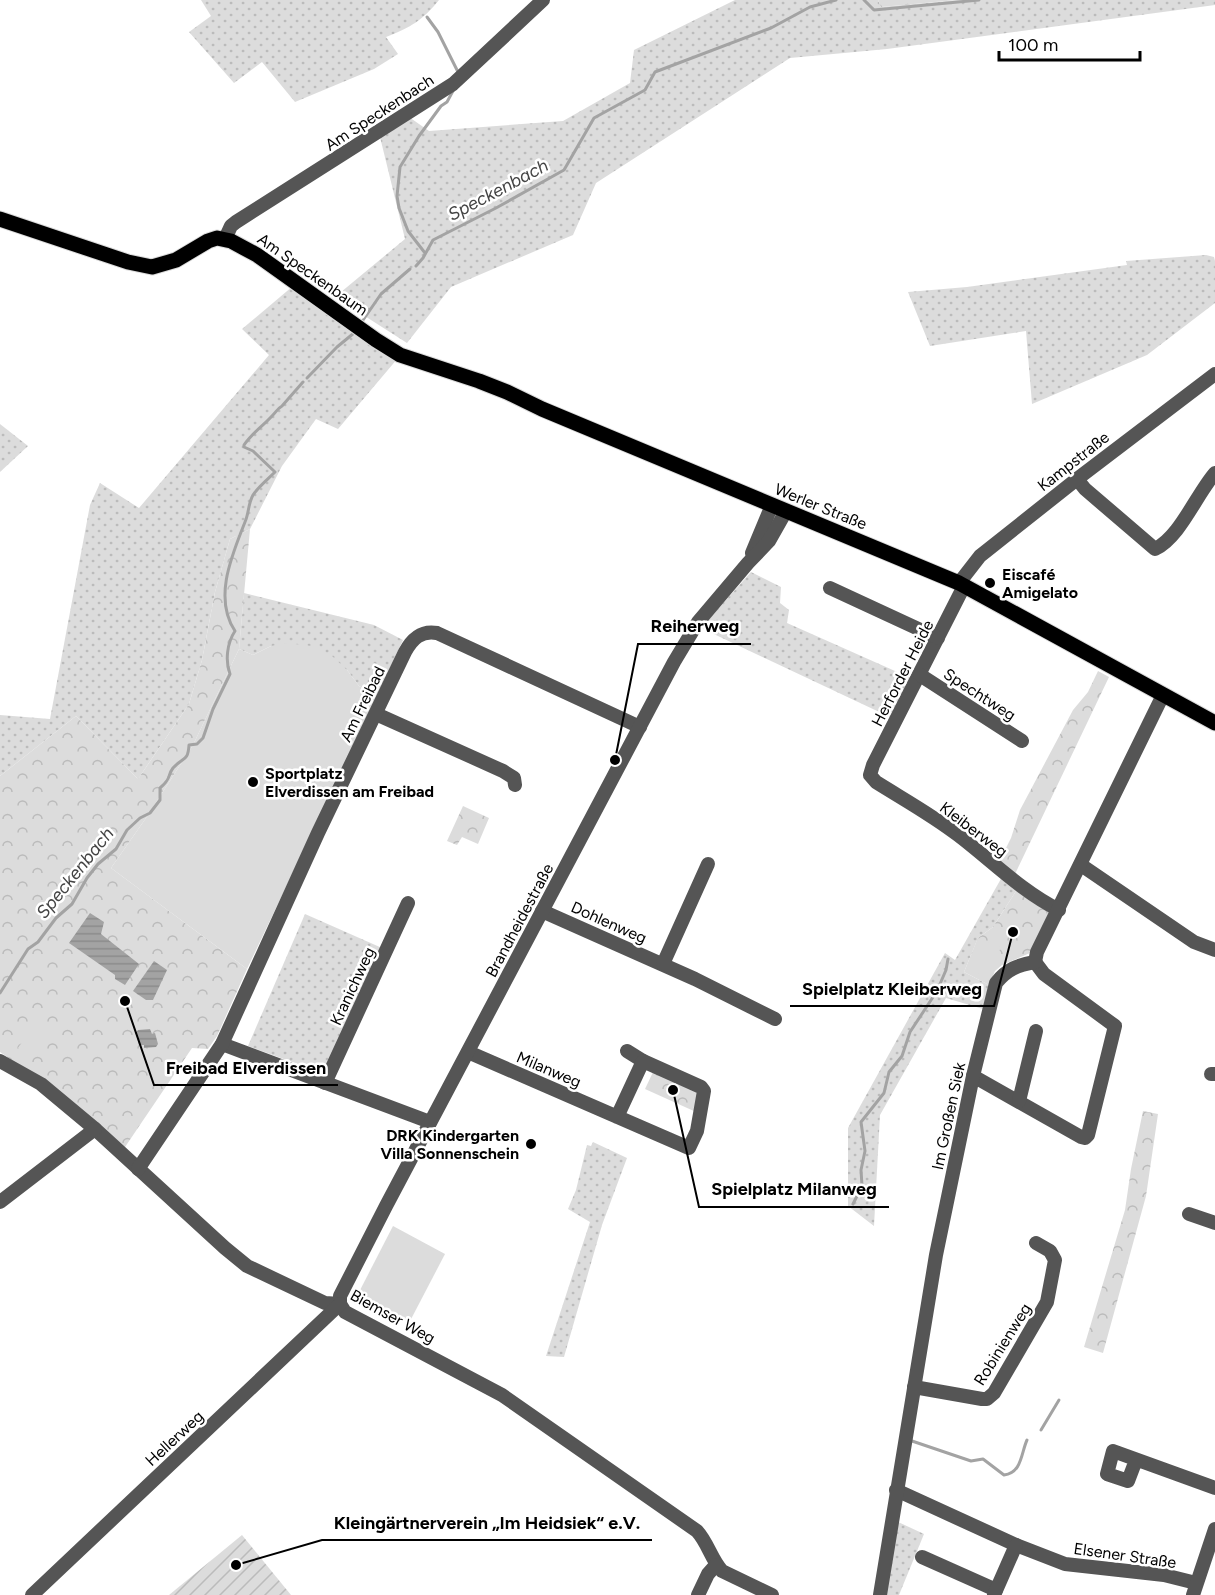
<svg xmlns="http://www.w3.org/2000/svg" width="1215" height="1595" font-family="Figtree,sans-serif">
<style>
.grass{fill:url(#grass-dots)}
.forest{fill:url(#forest-crowns)}
.garden{fill:url(#garden-furrows)}
.pitch{fill:#dcdcdc}
.water{fill:url(#water-rules)}
.lines{fill:none;stroke-linecap:round;stroke-linejoin:round}
.stream{stroke:#a3a3a3;stroke-width:3}
.major-casing{stroke:#dbdbdb;stroke-width:17}
.minor{stroke:#555;stroke-width:14}
.major{stroke:#000;stroke-width:15}
.poi-dot{fill:#000;stroke:#fff;stroke-width:2}
.labels{text-anchor:middle;stroke-width:5;stroke-linejoin:round;paint-order:stroke}
.street-label{font-size:16px;fill:#000;stroke:#fff}
.poi-label{font-size:16px;font-weight:bold;fill:#000;stroke:#fff;text-anchor:start}
.water-label{font-size:18px;font-style:italic;fill:#444;stroke:#fff}
.leader{fill:none;stroke:#000;stroke-width:2}
.callout-dot{fill:#000;stroke:#fff;stroke-width:2}
.callout-label{font-size:18px;text-anchor:middle;font-weight:bold;fill:#000;stroke:#fff;stroke-width:5;stroke-linejoin:round;paint-order:stroke}
</style>
<defs>
<pattern id="grass-dots" width="8" height="8" patternUnits="userSpaceOnUse" patternTransform="scale(1.5)"><rect width="8" height="8" fill="#dcdcdc"/><path d="M2 2h.1M6 6h.1" fill="none" stroke="#bbb" stroke-width="1.8" stroke-linecap="round"/></pattern>
<pattern id="forest-crowns" width="20" height="18" patternUnits="userSpaceOnUse" patternTransform="scale(1.5)"><rect width="20" height="18" fill="#dcdcdc"/><path d="M2 6a3 3 0 1 1 6 0M12 15a3 3 0 1 1 6 0" fill="none" stroke="#bbb"/></pattern>
<pattern id="garden-furrows" width="10" height="10" patternUnits="userSpaceOnUse" patternTransform="scale(1.5)"><rect width="10" height="10" fill="#dcdcdc"/><path d="M-1 1l2-2M0 10L10 0M9 11l2-2" fill="none" stroke="#bbb"/></pattern>
<pattern id="water-rules" width="6" height="5" patternUnits="userSpaceOnUse" patternTransform="scale(1.5)"><rect width="6" height="5" fill="#a3a3a3"/><path d="M0 2.5h6" fill="none" stroke="#8b8b8b"/></pattern>
</defs>
<rect width="100%" height="100%" fill="#fff"/>
<!-- grass -->
<g class="grass">
<path d="M 201,0 L 439,0 C 422,21 411,27 386,37 L 398,54 L 374,69 L 295,102 L 262,62 L 234,83 L 189,32 L 211,16 Z"/>
<polygon points="735,0 878,0 881,7 957,0 1215,0 1215,5 887,49 790,58 596,183 573,235 451,287 407,343 335,297 405,239 380,137 409,117 429,131 563,121 630,83 634,50"/>
<polygon points="1206,255 1214,257 1215,261 1215,303 1147,355 1032,404 1026,331 930,346 908,292 967,287 1127,265 1126,261"/>
<polygon points="293,286 398,358 338,429 316,419 282,466 250,529 230,539 215,592 202,660 189,704 138,779 76,716 0,776 0,715 50,719 90,505 100,483 139,508 269,355 242,329"/>
<polygon points="0,424 28,446 0,472"/>
<polygon points="751,572 781,587 780,603 789,610 787,623 913,679 892,718 701,628"/>
<polygon points="244,593 374,625 403,640 377,695 359,686 347,670 271,646 253,655 239,649"/>
<polygon points="1002,877 1018,888 993,927 978,938 964,972 989,985 983,1009 946,998 880,1115 874,1226 848,1206 848,1128 945,953 955,960"/>
<polygon points="305,914 382,948 325,1074 248,1046"/>
<polygon points="593,1142 627,1158 602,1225 564,1357 546,1356 590,1222 568,1209 576,1190 587,1145 591,1146"/>
<polygon points="896,1521 924,1534 899,1595 885,1595"/>
</g>
<!-- forest -->
<g class="forest">
<polygon points="878,0 957,0 881,7"/>
<polygon points="250,529 239,649 193,745 146,818 111,868 247,969 217,1036 208,1049 192,1048 123,1150 44,1082 0,1052 0,776 76,716 138,779 189,704 202,660 215,592 230,539"/>
<polygon points="1098,671 1109,677 1015,874 999,862 1011,838 1020,810 1073,710 1088,692"/>
<polygon points="463,806 489,818 478,844 462,837 457,845 447,841"/>
<polygon points="1018,888 1050,911 1030,953 1002,965 995,971 989,985 964,972 978,938 993,927"/>
<polygon points="654,1070 698,1092 696,1112 645,1089"/>
<polygon points="1143,1111 1158,1114 1146,1196 1103,1353 1084,1347 1125,1210 1131,1169"/>
</g>
<!-- garden -->
<polygon class="garden" points="242,1535 291,1595 169,1595"/>
<!-- pitch -->
<g class="pitch">
<polygon points="286,643 312,646 332,656 347,670 359,686 377,695 247,969 111,868 146,818 193,745 239,649 253,655 271,646"/>
<polygon points="978,938 1001,947 989,978 966,969"/>
<polygon points="36,1022 51,1032 33,1058 18,1048"/>
<polygon points="393,1226 445,1254 409,1323 357,1296"/>
</g>
<!-- water -->
<g class="water">
<polygon points="90,913 104,922 101,934 139,964 125,985 115,979 115,975 69,943"/>
<polygon points="154,961 167,970 153,1000 146,1000 133,991"/>
<polygon points="150,1029 152,1034 155,1033 158,1044 156,1047 144,1048 144,1045 139,1045 136,1033 138,1030"/>
</g>
<g class="lines">
<!-- stream -->
<g class="stream">
<polyline points="864,0 874,10 979,0"/>
<polyline points="427,17 438,32 458,72"/>
<polyline points="425,253 408,231 399,208 397,196 400,167 419,136 441,106 447,102 454,89"/>
<polyline points="416,266 423,258 433,240 496,208 564,170 594,118 645,90 655,72 771,28 810,7 836,0"/>
<polyline points="361,323 381,294 410,269"/>
<polyline points="307,378 337,347 354,333"/>
<path d="M 0,993 L 28,949 L 38,942 L 56,918 L 72,904 L 87,878 L 98,864 L 116,849 L 127,830 L 140,818 L 150,813 L 160,800 L 160,788 C 172,778 167,776 173,768 C 183,757 188,762 189,745 L 197,744 L 203,738 L 213,709 L 230,674 C 225,661 227,643 235,631 C 213,598 232,555 245,522 C 249,513 248,504 253,495 C 258,487 268,479 275,472 L 253,451 L 244,447 L 244,445 C 252,433 263,426 272,416 C 276,412 277,409 282,406 L 303,382"/>
<polyline points="853,1204 862,1186 861,1170 865,1151 861,1122 884,1093 889,1072 902,1056 910,1032 937,991 946,970 948,959"/>
<polyline points="1041,1430 1059,1400"/>
<path d="M 912,1441 L 971,1461 L 983,1459 L 1004,1475 C 1022,1473 1021,1453 1027,1440"/>
</g>
<defs>
<polyline id="major" points="0,219 128,262 152,267 176,260 208,241 217,238 231,241 257,255 376,340 400,355 479,381 507,392 542,409 959,583 1215,723"/>
</defs>
<!-- major casing -->
<use href="#major" class="major-casing"/>
<!-- minor -->
<g class="minor">
<polyline points="225,239 231,226 236,222 453,84 543,0"/>
<path d="M 1077,479 L 1085,489 L 1155,549 C 1180,537 1196,495 1215,473"/>
<polyline points="752,553 772,505"/>
<polyline points="959,583 980,556 1077,479 1215,374"/>
<path d="M 964,586 L 873,765 L 870,775 L 876,782 C 903,799 932,815 958,835 C 991,860 1021,891 1059,910"/>
<polyline points="830,588 938,638"/>
<polyline points="920,675 1022,741"/>
<polyline points="376,714 503,771 514,778 515,785"/>
<polyline points="1081,865 1194,942 1215,950"/>
<polyline points="542,911 695,979 775,1019"/>
<polyline points="663,964 708,864"/>
<polyline points="222,1044 430,1122"/>
<polyline points="627,1051 643,1061"/>
<polyline points="468,1052 689,1148 697,1131 704,1091 701,1087 643,1061 617,1117"/>
<polyline points="0,1061 41,1084 95,1129 225,1248 247,1266 325,1303 340,1304"/>
<polyline points="1211,1074 1215,1074"/>
<polyline points="973,1076 1081,1137 1085,1138 1088,1135 1115,1026 1044,974 1035,962"/>
<polyline points="325,1083 408,903"/>
<polyline points="1019,1101 1036,1031"/>
<path d="M 138,1169 L 222,1044 L 318,833 L 405,652 C 412,639 421,630 437,633 L 640,727"/>
<polyline points="0,1202 95,1129"/>
<polyline points="1189,1214 1215,1223"/>
<polyline points="340,1304 340,1296 386,1206 674,662 698,622 748,563 769,541 786,511"/>
<path d="M 340,1304 L 345,1312 L 502,1395 L 697,1531 C 708,1543 711,1559 722,1571 L 772,1595"/>
<polyline points="914,1387 982,1399 987,1399 994,1393 1047,1302 1055,1260 1050,1251 1036,1243"/>
<polyline points="1136,1460 1128,1481 1107,1474 1113,1451 1215,1488"/>
<polyline points="896,1490 1016,1545 1065,1564 1164,1575 1196,1583"/>
<polyline points="922,1557 996,1590"/>
<polyline points="32,1595 340,1304"/>
<polyline points="698,1595 708,1574 716,1565"/>
<path d="M 880,1595 L 936,1255 L 973,1076 L 996,983 C 1007,969 1018,965 1035,962 L 1037,952 L 1163,695"/>
<polyline points="994,1595 1016,1545"/>
<polyline points="1193,1595 1215,1529"/>
</g>
<!-- major -->
<use href="#major" class="major"/>
</g>
<!-- markers -->
<g class="poi-dot">
<circle cx="990" cy="583" r="6"/>
<circle cx="253" cy="782" r="6"/>
<circle cx="531" cy="1144" r="6"/>
</g>
<g class="labels">
<!-- street labels -->
<g class="street-label">
<text transform="translate(379 112) rotate(-33)" y="6">Am Speckenbach</text>
<text transform="translate(313 274) rotate(35)" y="6">Am Speckenbaum</text>
<text transform="translate(1073 461) rotate(-38)" y="6">Kampstraße</text>
<text transform="translate(821 506) rotate(22)" y="6">Werler Straße</text>
<text transform="translate(902 673) rotate(-63)" y="6">Herforder Heide</text>
<text transform="translate(980 694) rotate(33)" y="6">Spechtweg</text>
<text transform="translate(362 704) rotate(-64)" y="6">Am Freibad</text>
<text transform="translate(974 829) rotate(37)" y="6">Kleiberweg</text>
<text transform="translate(519 920) rotate(-62)" y="6">Brandheidestraße</text>
<text transform="translate(609 922) rotate(24)" y="6">Dohlenweg</text>
<text transform="translate(352 986) rotate(-65)" y="6">Kranichweg</text>
<text transform="translate(549 1069) rotate(23)" y="6">Milanweg</text>
<text transform="translate(948 1116) rotate(-78)" y="6">Im Großen Siek</text>
<text transform="translate(393 1316) rotate(29)" y="6">Biemser Weg</text>
<text transform="translate(1002 1344) rotate(-58)" y="6">Robinienweg</text>
<text transform="translate(174 1438) rotate(-43)" y="6">Hellerweg</text>
<text transform="translate(1125 1555) rotate(8)" y="6">Elsener Straße</text>
</g>
<!-- poi labels -->
<g class="poi-label">
<text x="1002" y="580">Eiscafé<tspan x="1002" dy="18">Amigelato</tspan></text>
<text x="265" y="779">Sportplatz<tspan x="265" dy="18">Elverdissen am Freibad</tspan></text>
<text x="519" y="1141" text-anchor="end">DRK Kindergarten<tspan x="519" dy="18">Villa Sonnenschein</tspan></text>
</g>
<!-- water labels -->
<g class="water-label">
<text transform="translate(498 190) rotate(-28)" y="6">Speckenbach</text>
<text transform="translate(75 873) rotate(-51)" y="6">Speckenbach</text>
</g>
</g>
<!-- callouts -->
<path class="leader" d="M615 760L638 644H751M1013 932L994 1006H790M125 1001L154 1085H338M673 1090L699 1207H889M236 1565L322 1540H652"/>
<g class="callout-dot">
<circle cx="615" cy="760" r="6"/>
<circle cx="1013" cy="932" r="6"/>
<circle cx="125" cy="1001" r="6"/>
<circle cx="673" cy="1090" r="6"/>
<circle cx="236" cy="1565" r="6"/>
</g>
<g class="callout-label">
<text x="695" y="632">Reiherweg</text>
<text x="892" y="995">Spielplatz Kleiberweg</text>
<text x="246" y="1074">Freibad Elverdissen</text>
<text x="794" y="1195">Spielplatz Milanweg</text>
<text x="487" y="1529">Kleingärtnerverein „Im Heidsiek“ e.V.</text>
</g>
<!-- scale -->
<path d="M999 51v9h141v-9" fill="none" stroke="#000000" stroke-width="3"/>
<text x="1008" y="51" font-size="18" fill="#000000" stroke="#ffffff" stroke-width="4.5" paint-order="stroke">100 m</text>
</svg>
